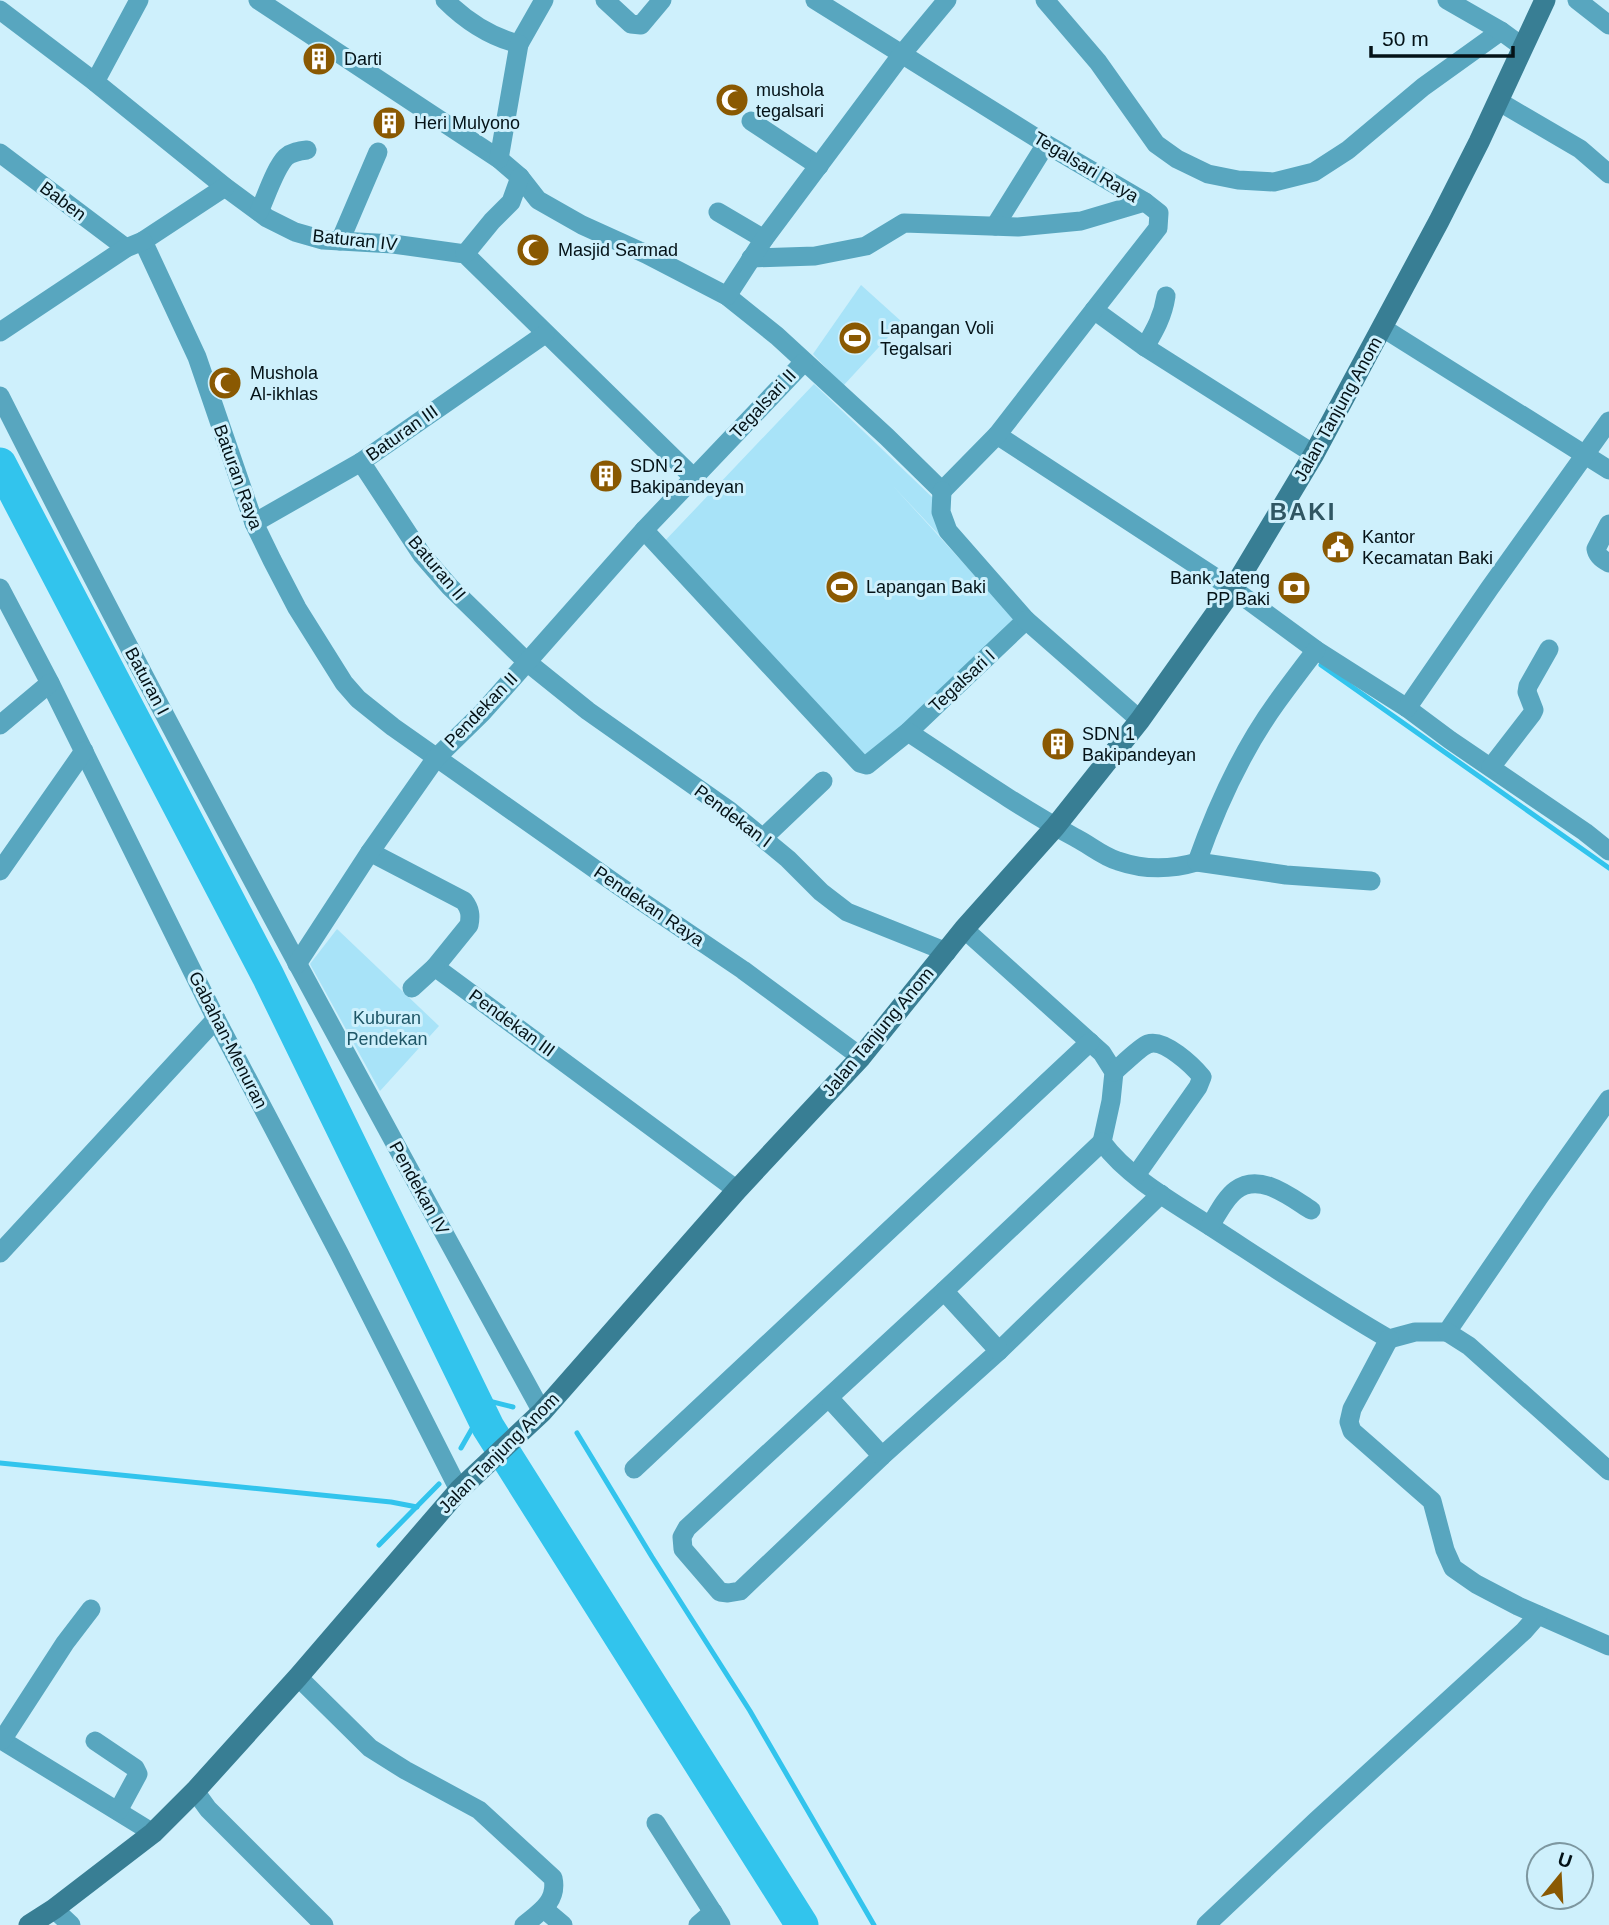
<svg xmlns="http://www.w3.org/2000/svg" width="1609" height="1925" font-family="Helvetica,sans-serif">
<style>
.green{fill:#a8e3f8}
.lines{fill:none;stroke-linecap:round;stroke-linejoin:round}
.stream{stroke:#32c4ed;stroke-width:5}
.river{stroke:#32c4ed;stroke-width:33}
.street{stroke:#58a6bf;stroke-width:19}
.secondary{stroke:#387e94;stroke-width:21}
.labels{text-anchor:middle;stroke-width:6;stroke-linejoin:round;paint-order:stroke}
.poi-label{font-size:18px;fill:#041217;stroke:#cef0fc;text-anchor:start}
.street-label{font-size:18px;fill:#041217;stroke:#cef0fc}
.park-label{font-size:18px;fill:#1e5667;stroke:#cef0fc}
.district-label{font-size:24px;font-weight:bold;letter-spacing:2px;fill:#305663;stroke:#cef0fc}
</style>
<rect width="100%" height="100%" fill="#cef0fc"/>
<!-- green -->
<g class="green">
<polygon points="861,285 902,322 843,386 813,354"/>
<polygon points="814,384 932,497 941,537 893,486 1022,627 876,767 660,546"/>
<polygon points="337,929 439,1026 380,1091 310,964"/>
</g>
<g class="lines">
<!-- stream -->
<g class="stream">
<polyline points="1321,665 1609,868"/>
<polyline points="473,1397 513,1407"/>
<polyline points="577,1433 652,1557 750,1711 874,1925"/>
<polyline points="461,1448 481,1413"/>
<polyline points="0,1463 391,1502 417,1507"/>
<polyline points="379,1545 439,1484"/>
</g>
<!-- river -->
<polyline class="river" points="0,464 268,976 488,1427 802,1925"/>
<!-- street -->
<g class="street">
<polyline points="258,0 499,159 520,177 538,200 582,225 646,254 727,296 777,336 887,437 942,491 997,435 1233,589 1316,650 1407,708 1450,740 1585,832 1609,851"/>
<path d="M 445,0 C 465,20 491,37 519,44 L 544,0"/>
<polyline points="605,0 631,24 641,25 662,0"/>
<polyline points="815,0 1046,144 1145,202 1159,213 1158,228 1094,310 1145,347 1314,454"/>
<polyline points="1045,0 1098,62 1156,144 1177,159 1208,174 1238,180 1274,182 1314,172 1348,150 1423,87 1501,31"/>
<polyline points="1447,0 1501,31 1523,47"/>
<polyline points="1577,0 1609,25"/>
<polyline points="0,10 95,82 225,187 267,218 295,232 323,240 393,244 465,254 694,478"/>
<polyline points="95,82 139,0"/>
<polyline points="1498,101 1580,149 1609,174"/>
<polyline points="751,121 819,166"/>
<polyline points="0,153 126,248"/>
<polyline points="499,159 519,44"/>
<polyline points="225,187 143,241 197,357 254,523 272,560 297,608 344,683 358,699 393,727 619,886 743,970 861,1057"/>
<path d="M 259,212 C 266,197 275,168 286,157 C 292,152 299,151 307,150"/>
<polyline points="718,212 764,239"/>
<polyline points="995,226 1046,144"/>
<polyline points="340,241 378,152"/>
<polyline points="465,254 492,221 511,202 520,177"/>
<polyline points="751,258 815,256 866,246 904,223 1018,227 1081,221 1145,202"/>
<polyline points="727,296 764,239 902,54 947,0"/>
<polyline points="1383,328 1609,470"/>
<polyline points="0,332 126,248 143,241"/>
<path d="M 1145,347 C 1155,330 1163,316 1166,296"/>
<path d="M 0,396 C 173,739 357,1075 542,1412"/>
<polyline points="997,435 1094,310"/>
<polyline points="361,462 422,555 450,587 527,662 588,711 730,811 788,859 821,892 847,912 947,952"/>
<polyline points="254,523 361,462 545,334"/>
<path d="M 1609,524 L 1596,549 C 1597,556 1603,560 1609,563"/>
<polyline points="644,530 860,763 867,765 908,732 1026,620 948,531 941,512 942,491"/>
<polyline points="0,588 50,683 216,1019 339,1253 459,1490"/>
<polyline points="1026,620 1140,720"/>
<polyline points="1407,708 1489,589 1609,421"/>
<polyline points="0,725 50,683"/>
<path d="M 908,732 C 963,768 1017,806 1076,838 C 1090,845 1102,856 1118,861 C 1144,870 1170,870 1197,862 C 1216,808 1243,749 1277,702 C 1290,684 1303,667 1316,650"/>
<polyline points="1491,767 1532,714 1534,710 1527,692 1528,686 1549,649"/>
<polyline points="763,838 823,781"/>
<path d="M 370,852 L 464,901 C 470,909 471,915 469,925 L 435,967 L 737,1190"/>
<polyline points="1197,862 1286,875 1371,881"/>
<polyline points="0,871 84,751"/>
<path d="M 964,929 L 1102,1053 L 1114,1072 L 1111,1101 L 1102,1142 C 1129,1179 1178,1205 1216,1230 C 1273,1267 1330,1305 1389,1339 L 1415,1332 L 1447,1332 L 1540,1196 L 1609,1099"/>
<polyline points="297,964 370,852 436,758 482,713 644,530 804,362"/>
<polyline points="412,988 435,967"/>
<path d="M 1114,1072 C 1122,1065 1140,1047 1148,1044 C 1164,1038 1193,1066 1202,1077 L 1198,1087 L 1136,1175"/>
<polyline points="1102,1142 944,1291 687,1528 682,1537 683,1549 720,1592 728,1593 740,1591 882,1456 999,1351 1161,1194"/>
<path d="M 1210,1226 C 1217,1215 1225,1198 1236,1190 C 1260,1172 1290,1197 1311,1210"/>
<polyline points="0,1253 216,1019"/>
<polyline points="944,1291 999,1351"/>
<polyline points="1447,1332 1469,1346 1609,1471"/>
<polyline points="1389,1339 1352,1409 1349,1422 1352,1431 1432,1501 1445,1550 1453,1568 1476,1584 1518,1606 1609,1646"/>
<polyline points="829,1398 882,1456"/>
<polyline points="634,1469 1090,1042"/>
<path d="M 298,1677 L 370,1748 L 405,1770 L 479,1810 L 553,1878 C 558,1901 540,1912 524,1925"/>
<polyline points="0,1739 153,1833"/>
<polyline points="2,1740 65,1643 91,1609"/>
<polyline points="95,1741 135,1768 138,1774 118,1811"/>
<polyline points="195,1791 208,1809 324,1925"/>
<polyline points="656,1823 721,1925"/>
<polyline points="54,1909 71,1925"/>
<polyline points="544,1909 563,1925"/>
<polyline points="698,1925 713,1912"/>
<polyline points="1206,1925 1316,1821 1524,1631 1538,1615"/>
</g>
<!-- secondary -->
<polyline class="secondary" points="29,1925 54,1909 153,1833 195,1791 298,1677 459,1490 542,1412 737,1190 861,1057 964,929 1055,827 1140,720 1233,589 1314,454 1439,221 1479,142 1545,0"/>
</g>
<!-- icons -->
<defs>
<symbol id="building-disc" viewBox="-11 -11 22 22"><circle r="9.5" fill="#8a5902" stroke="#cef0fc"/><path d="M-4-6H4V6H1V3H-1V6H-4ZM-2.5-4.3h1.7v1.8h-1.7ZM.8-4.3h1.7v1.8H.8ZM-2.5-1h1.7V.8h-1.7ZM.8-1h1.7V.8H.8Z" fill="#fff"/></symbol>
<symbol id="mosque-disc" viewBox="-11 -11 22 22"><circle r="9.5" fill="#8a5902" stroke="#cef0fc"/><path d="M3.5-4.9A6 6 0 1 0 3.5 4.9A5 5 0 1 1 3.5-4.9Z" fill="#fff"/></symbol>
<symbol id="stadium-disc" viewBox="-11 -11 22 22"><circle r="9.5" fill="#8a5902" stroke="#cef0fc"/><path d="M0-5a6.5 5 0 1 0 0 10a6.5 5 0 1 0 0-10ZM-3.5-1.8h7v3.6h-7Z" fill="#fff"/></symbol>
<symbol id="civic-disc" viewBox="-11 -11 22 22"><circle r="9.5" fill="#8a5902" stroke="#cef0fc"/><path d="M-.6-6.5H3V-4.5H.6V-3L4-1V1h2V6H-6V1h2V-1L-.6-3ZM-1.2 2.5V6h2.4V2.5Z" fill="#fff"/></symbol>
<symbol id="bank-disc" viewBox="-11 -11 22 22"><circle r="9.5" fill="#8a5902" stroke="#cef0fc"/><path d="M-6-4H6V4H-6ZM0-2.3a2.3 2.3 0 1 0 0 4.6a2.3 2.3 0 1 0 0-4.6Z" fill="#fff"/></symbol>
</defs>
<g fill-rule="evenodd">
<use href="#building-disc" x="300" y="40" width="38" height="38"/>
<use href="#mosque-disc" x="713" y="81" width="38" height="38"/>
<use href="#building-disc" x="370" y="104" width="38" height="38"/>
<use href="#mosque-disc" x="514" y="231" width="38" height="38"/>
<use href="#stadium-disc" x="836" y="319" width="38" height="38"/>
<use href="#mosque-disc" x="206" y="364" width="38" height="38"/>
<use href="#building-disc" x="587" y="457" width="38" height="38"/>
<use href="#civic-disc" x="1319" y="528" width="38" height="38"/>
<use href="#stadium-disc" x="823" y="568" width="38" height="38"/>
<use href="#bank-disc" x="1275" y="569" width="38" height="38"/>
<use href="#building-disc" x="1039" y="725" width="38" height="38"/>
</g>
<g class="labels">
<!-- poi labels -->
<g class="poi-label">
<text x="344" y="65">Darti</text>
<text x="756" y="96">mushola<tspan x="756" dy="21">tegalsari</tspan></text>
<text x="414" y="129">Heri Mulyono</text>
<text x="558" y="256">Masjid Sarmad</text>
<text x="880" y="334">Lapangan Voli<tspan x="880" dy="21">Tegalsari</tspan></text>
<text x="250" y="379">Mushola<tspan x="250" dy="21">Al-ikhlas</tspan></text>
<text x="630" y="472">SDN 2<tspan x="630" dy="21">Bakipandeyan</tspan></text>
<text x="1362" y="543">Kantor<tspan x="1362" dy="21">Kecamatan Baki</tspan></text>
<text x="1270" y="584" text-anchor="end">Bank Jateng<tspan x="1270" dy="21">PP Baki</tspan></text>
<text x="866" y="593">Lapangan Baki</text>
<text x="1082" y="740">SDN 1<tspan x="1082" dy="21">Bakipandeyan</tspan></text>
</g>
<!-- street labels -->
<g class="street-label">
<text transform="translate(1086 167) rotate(31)" y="6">Tegalsari Raya</text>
<text transform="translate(63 201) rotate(37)" y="6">Baben</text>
<text transform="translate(355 240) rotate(6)" y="6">Baturan IV</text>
<text transform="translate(763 404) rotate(-47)" y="6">Tegalsari II</text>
<text transform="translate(1338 409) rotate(-61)" y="6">Jalan Tanjung Anom</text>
<text transform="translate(402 433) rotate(-35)" y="6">Baturan III</text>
<text transform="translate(238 477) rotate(70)" y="6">Baturan Raya</text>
<text transform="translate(437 568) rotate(50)" y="6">Baturan II</text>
<text transform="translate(147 681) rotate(62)" y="6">Baturan I</text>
<text transform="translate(962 681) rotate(-43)" y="6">Tegalsari I</text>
<text transform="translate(481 710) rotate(-46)" y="6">Pendekan II</text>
<text transform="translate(733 816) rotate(37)" y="6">Pendekan I</text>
<text transform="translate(649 906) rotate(34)" y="6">Pendekan Raya</text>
<text transform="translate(512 1023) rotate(36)" y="6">Pendekan III</text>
<text transform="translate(878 1032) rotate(-50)" y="6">Jalan Tanjung Anom</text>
<text transform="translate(228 1040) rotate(63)" y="6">Gabahan-Menuran</text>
<text transform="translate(419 1188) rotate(61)" y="6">Pendekan IV</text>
<text transform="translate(499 1453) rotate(-45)" y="6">Jalan Tanjung Anom</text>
</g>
<!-- park labels -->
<g class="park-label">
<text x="387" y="1024">Kuburan<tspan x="387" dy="21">Pendekan</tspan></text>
</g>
<!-- district labels -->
<g class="district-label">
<text x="1303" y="520">BAKI</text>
</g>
</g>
<!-- north arrow -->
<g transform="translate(1560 1876) rotate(18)"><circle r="33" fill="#cef0fc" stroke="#7d97a0" stroke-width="2"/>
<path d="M0-5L12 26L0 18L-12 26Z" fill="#8a5902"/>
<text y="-10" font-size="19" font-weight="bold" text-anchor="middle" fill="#041217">U</text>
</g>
<!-- scale -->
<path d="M1371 46v10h142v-10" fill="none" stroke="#041217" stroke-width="3.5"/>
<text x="1382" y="46" font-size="21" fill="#041217" stroke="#cef0fc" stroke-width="5" paint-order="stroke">50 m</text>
</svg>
